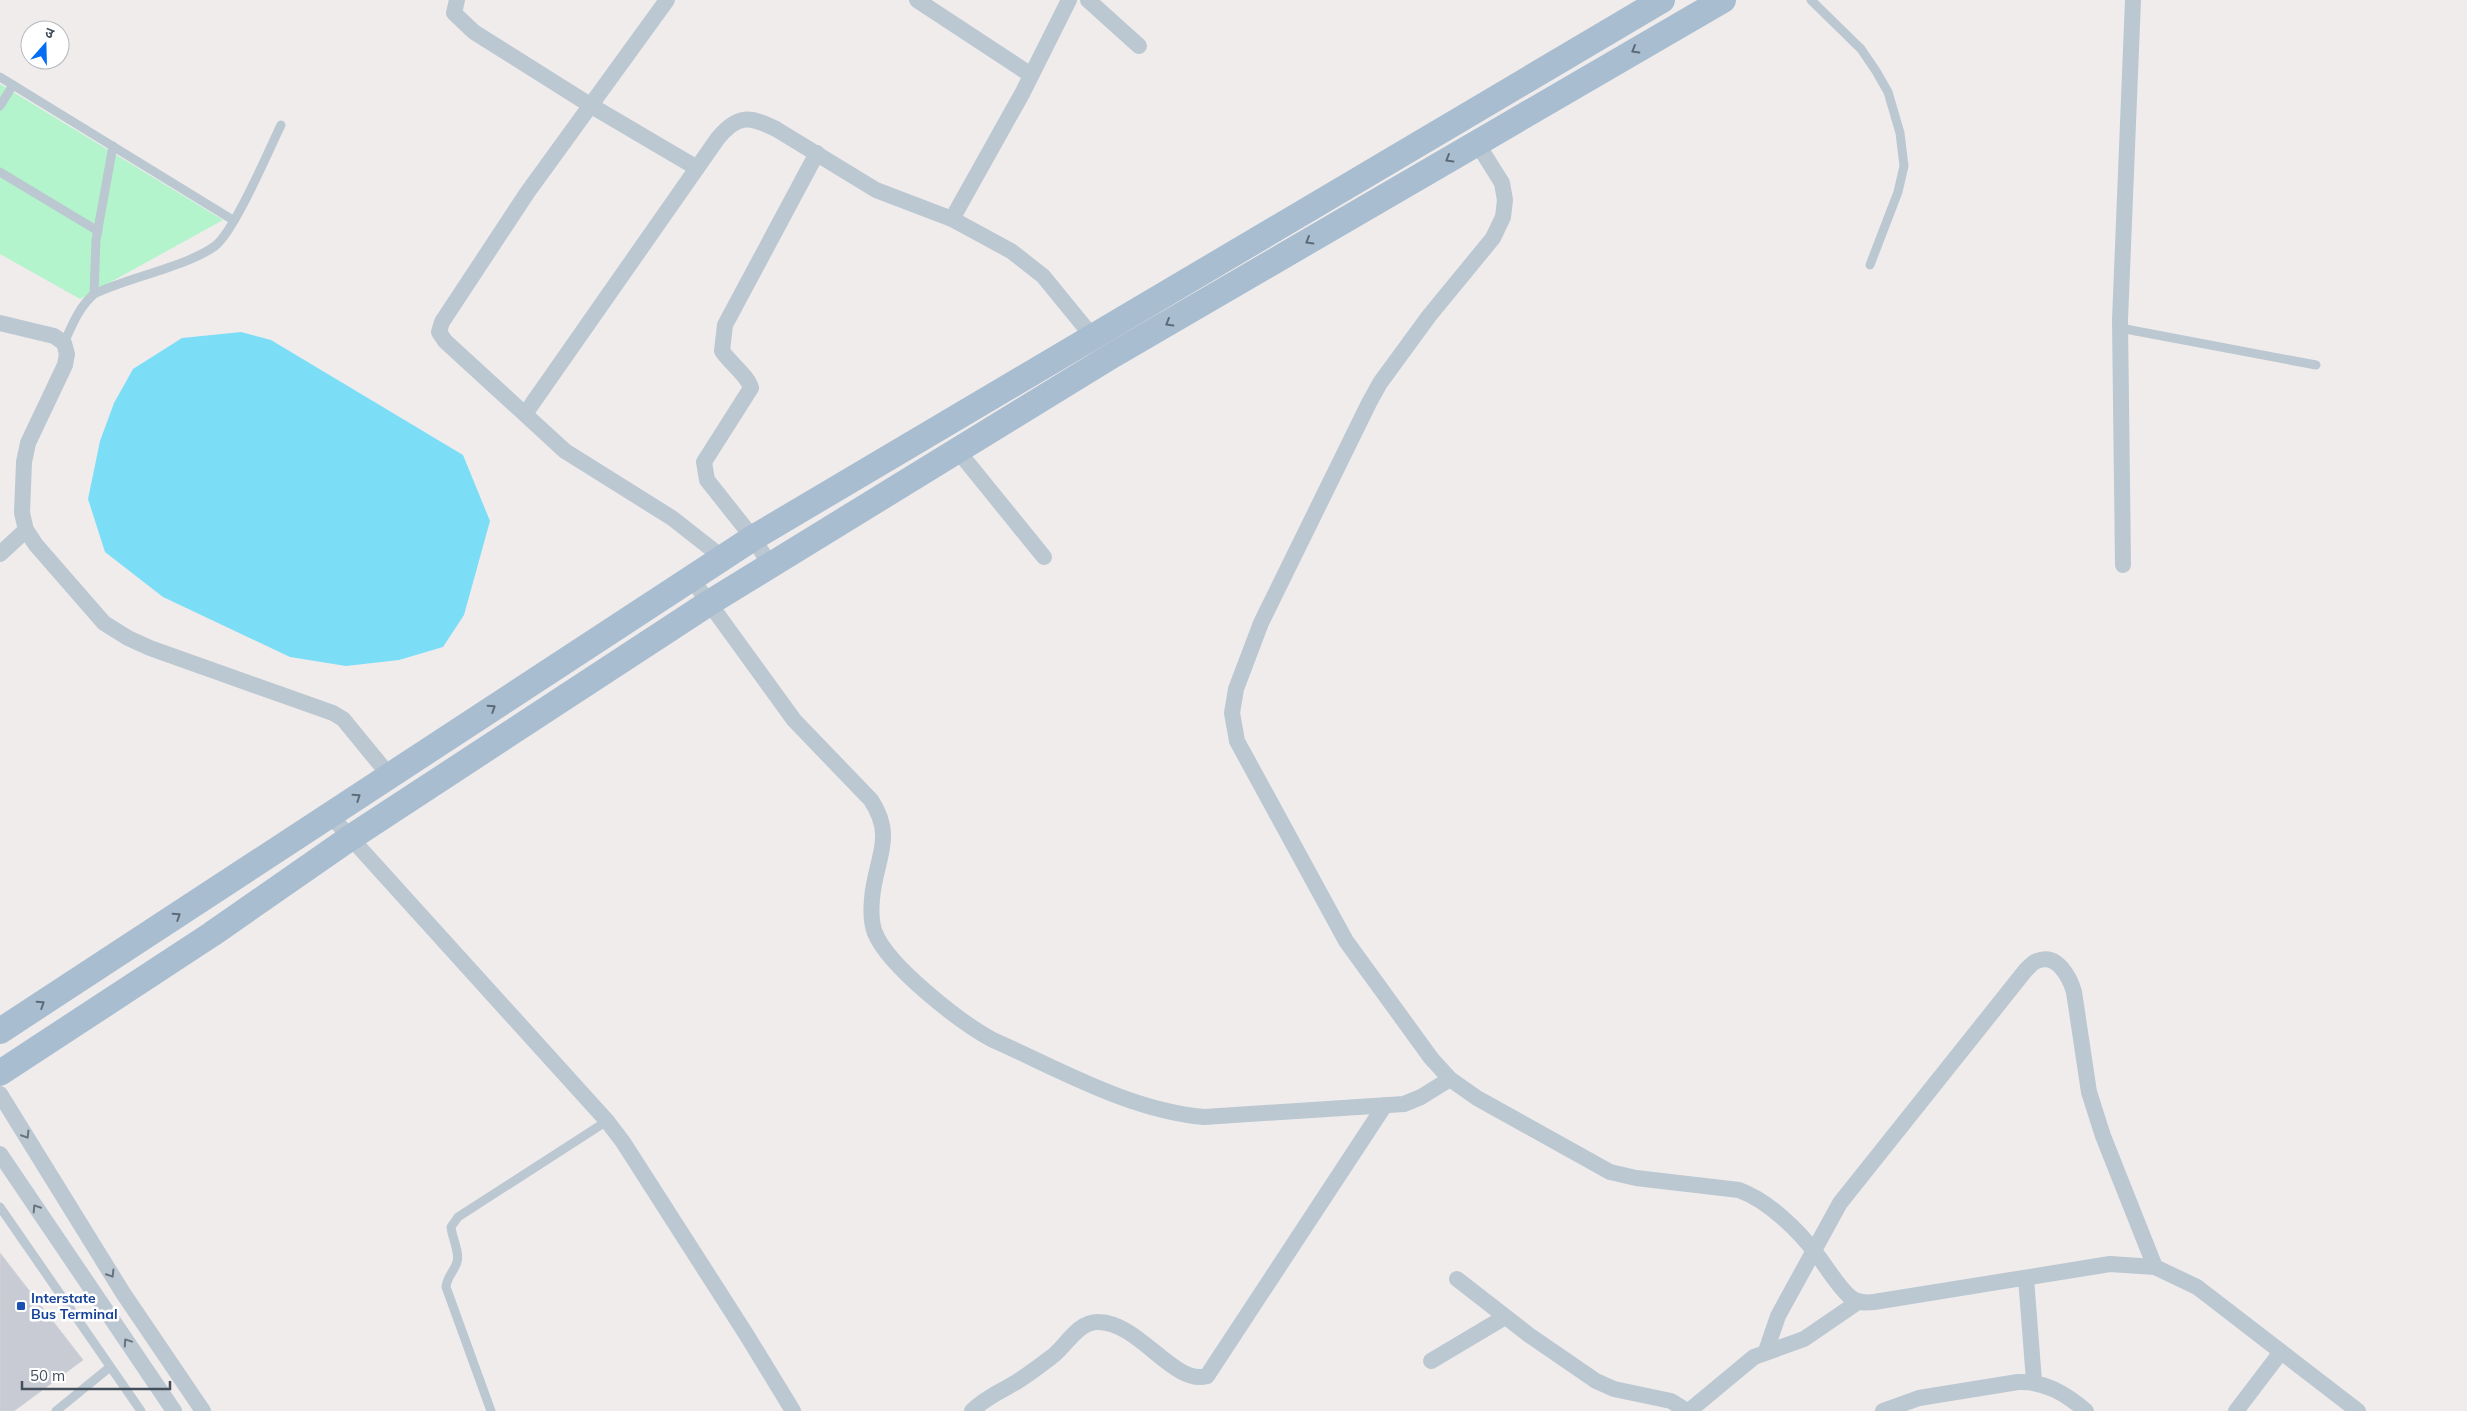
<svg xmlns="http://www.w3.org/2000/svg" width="2467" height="1411" font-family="Mulish,'Noto Sans Devanagari',sans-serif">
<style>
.green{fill:#b4f4cc}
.water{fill:#7cdef6}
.building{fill:#c8cbd3;stroke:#d0d3d9}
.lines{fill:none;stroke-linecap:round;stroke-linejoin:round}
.lane{stroke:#bbc8d1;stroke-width:9}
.street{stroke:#bbc8d1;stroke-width:16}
.primary{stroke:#a9bdd0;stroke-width:26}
.oneway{stroke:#5c6b79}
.oneway2{stroke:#67747f}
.transit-dot{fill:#1a4fb4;stroke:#fff;stroke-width:2}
.labels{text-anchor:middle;stroke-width:5;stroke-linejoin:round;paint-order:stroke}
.transit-label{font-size:14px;font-weight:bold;fill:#164399;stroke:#fff;text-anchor:start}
</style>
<rect width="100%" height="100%" fill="#f0ecec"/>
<!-- green -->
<polygon class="green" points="0,84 223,220 80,299 0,254"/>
<!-- water -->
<polygon class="water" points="241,332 271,340 463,455 490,521 464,615 443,647 399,660 346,666 290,657 163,597 105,552 88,499 100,441 114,403 133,369 182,338"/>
<!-- building -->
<polygon class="building" points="0,1253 83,1360 14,1411 0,1411"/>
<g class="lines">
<!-- lane -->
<g class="lane">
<polyline points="1811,0 1861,49 1876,71 1888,92 1900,133 1904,166 1898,192 1870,265"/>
<polyline points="0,77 233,220"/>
<polyline points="0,106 13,85"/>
<polyline points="0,172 98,231"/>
<polyline points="94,294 96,240 113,146"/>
<polyline points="2120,328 2316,365"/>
<path d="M 64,343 C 72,325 79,307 94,294 C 129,277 186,267 215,246 C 234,232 269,150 281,125"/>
<polyline points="0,1207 141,1411"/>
<polyline points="56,1411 110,1367"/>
<path d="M 491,1411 L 446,1287 C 447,1276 454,1272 457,1262 C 460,1252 452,1238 451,1227 L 458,1217 L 607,1121"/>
</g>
<!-- street -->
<g class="street">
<polyline points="457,0 454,13 474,32 590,105 697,168"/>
<polyline points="667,0 527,193 442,322 439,332 445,341 565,451 672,518 723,558"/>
<polyline points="917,0 1031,75"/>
<polyline points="1088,0 1139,46"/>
<path d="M 1477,143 L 1502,183 L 1505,200 L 1503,217 L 1493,238 L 1429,316 L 1380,383 L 1369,403 L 1261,623 L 1236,689 L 1232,713 L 1237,741 L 1346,941 L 1431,1058 L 1450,1079 L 1477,1098 L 1610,1172 L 1636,1178 L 1739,1190 C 1769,1201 1799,1231 1818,1256 C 1828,1269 1837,1285 1849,1296 C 1856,1303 1865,1303 1874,1302 L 2110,1264 L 2155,1267 L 2197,1287 L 2358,1411"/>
<polyline points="952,219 1023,92 1069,0"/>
<polyline points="0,323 54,336 64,343 67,354 65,365 28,443 24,462 22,513 26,530 36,545 104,623 128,638 150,648 333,713 343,719 389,775"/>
<path d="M 525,414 L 718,138 C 738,114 750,116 776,129 L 876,190 L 952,219 L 1011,251 L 1043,276 L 1092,336"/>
<polyline points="958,451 1044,557"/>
<polyline points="0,554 26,530"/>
<polyline points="2123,565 2120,320 2133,0"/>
<path d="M 771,566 L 753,538 L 707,480 L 704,462 L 751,388 C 748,376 730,363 722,351 L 725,325 L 817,153"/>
<path d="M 691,578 L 794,720 L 871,800 C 896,838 875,859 872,899 C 871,910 871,923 875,933 C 889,967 961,1023 993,1040 C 1061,1070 1129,1110 1204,1117 L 1404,1104 L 1421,1097 L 1450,1079"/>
<polyline points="330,815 607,1121 623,1142 746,1334 793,1411"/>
<polyline points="0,1094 123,1293 203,1411"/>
<polyline points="0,1154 174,1411"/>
<polyline points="2026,1278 2034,1381"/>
<polyline points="1457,1279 1529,1335 1596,1381 1614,1389 1671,1401 1687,1411"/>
<path d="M 1766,1351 L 1778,1316 L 1840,1203 L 2025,971 C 2028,968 2033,962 2037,961 C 2057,952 2070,978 2074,992 L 2089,1092 L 2103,1136 L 2155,1267"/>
<polyline points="1431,1361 1505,1317"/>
<path d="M 972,1411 C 985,1398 998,1393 1013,1384 C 1027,1376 1041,1365 1054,1355 C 1067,1344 1079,1321 1099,1322 C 1140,1323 1174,1386 1207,1376 L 1385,1105"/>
<polyline points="1689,1411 1754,1357 1804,1339 1858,1302"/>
<path d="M 1883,1411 L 1919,1398 L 2018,1382 C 2045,1381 2066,1394 2086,1411"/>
<polyline points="2236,1411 2281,1352"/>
</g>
<!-- primary -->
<g class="primary">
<polyline points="0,1031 753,538 1662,0"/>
<polyline points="0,1073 212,934 350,838 709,603 1113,355 1723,0"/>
</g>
</g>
<!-- one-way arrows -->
<defs><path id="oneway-chevron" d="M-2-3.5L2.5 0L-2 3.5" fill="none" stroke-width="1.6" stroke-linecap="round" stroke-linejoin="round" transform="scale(1.25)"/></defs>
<g class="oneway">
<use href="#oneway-chevron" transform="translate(1635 50) rotate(150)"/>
<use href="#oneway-chevron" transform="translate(1449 159) rotate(150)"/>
<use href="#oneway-chevron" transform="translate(1309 241) rotate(150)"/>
<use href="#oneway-chevron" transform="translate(1169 323) rotate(150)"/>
<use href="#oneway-chevron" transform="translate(492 708) rotate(-33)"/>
<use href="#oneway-chevron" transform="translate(357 797) rotate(-34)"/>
<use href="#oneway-chevron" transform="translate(177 916) rotate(-33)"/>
<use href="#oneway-chevron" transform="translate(41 1004) rotate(-33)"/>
</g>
<g class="oneway2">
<use href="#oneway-chevron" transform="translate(26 1135) rotate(58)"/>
<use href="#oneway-chevron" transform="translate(36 1208) rotate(-123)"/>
<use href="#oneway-chevron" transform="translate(111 1274) rotate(58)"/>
<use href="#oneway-chevron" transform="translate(127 1342) rotate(-124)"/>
</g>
<!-- markers -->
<rect class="transit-dot" x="16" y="1301" width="10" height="10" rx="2.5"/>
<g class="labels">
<!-- transit labels -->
<g class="transit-label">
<text x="31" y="1303">Interstate<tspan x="31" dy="16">Bus Terminal</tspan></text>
</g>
</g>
<!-- north arrow -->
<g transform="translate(45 45) rotate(20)"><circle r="24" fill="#ffffff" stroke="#b4b9be"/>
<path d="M0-4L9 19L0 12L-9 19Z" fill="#036ef3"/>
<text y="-8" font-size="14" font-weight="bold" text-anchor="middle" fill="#43505c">उ</text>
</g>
<!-- scale -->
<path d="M22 1381v8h148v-8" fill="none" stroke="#43505c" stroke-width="2.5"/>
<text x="30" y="1381" font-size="15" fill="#43505c" stroke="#ffffff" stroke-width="4" paint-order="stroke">50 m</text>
</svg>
